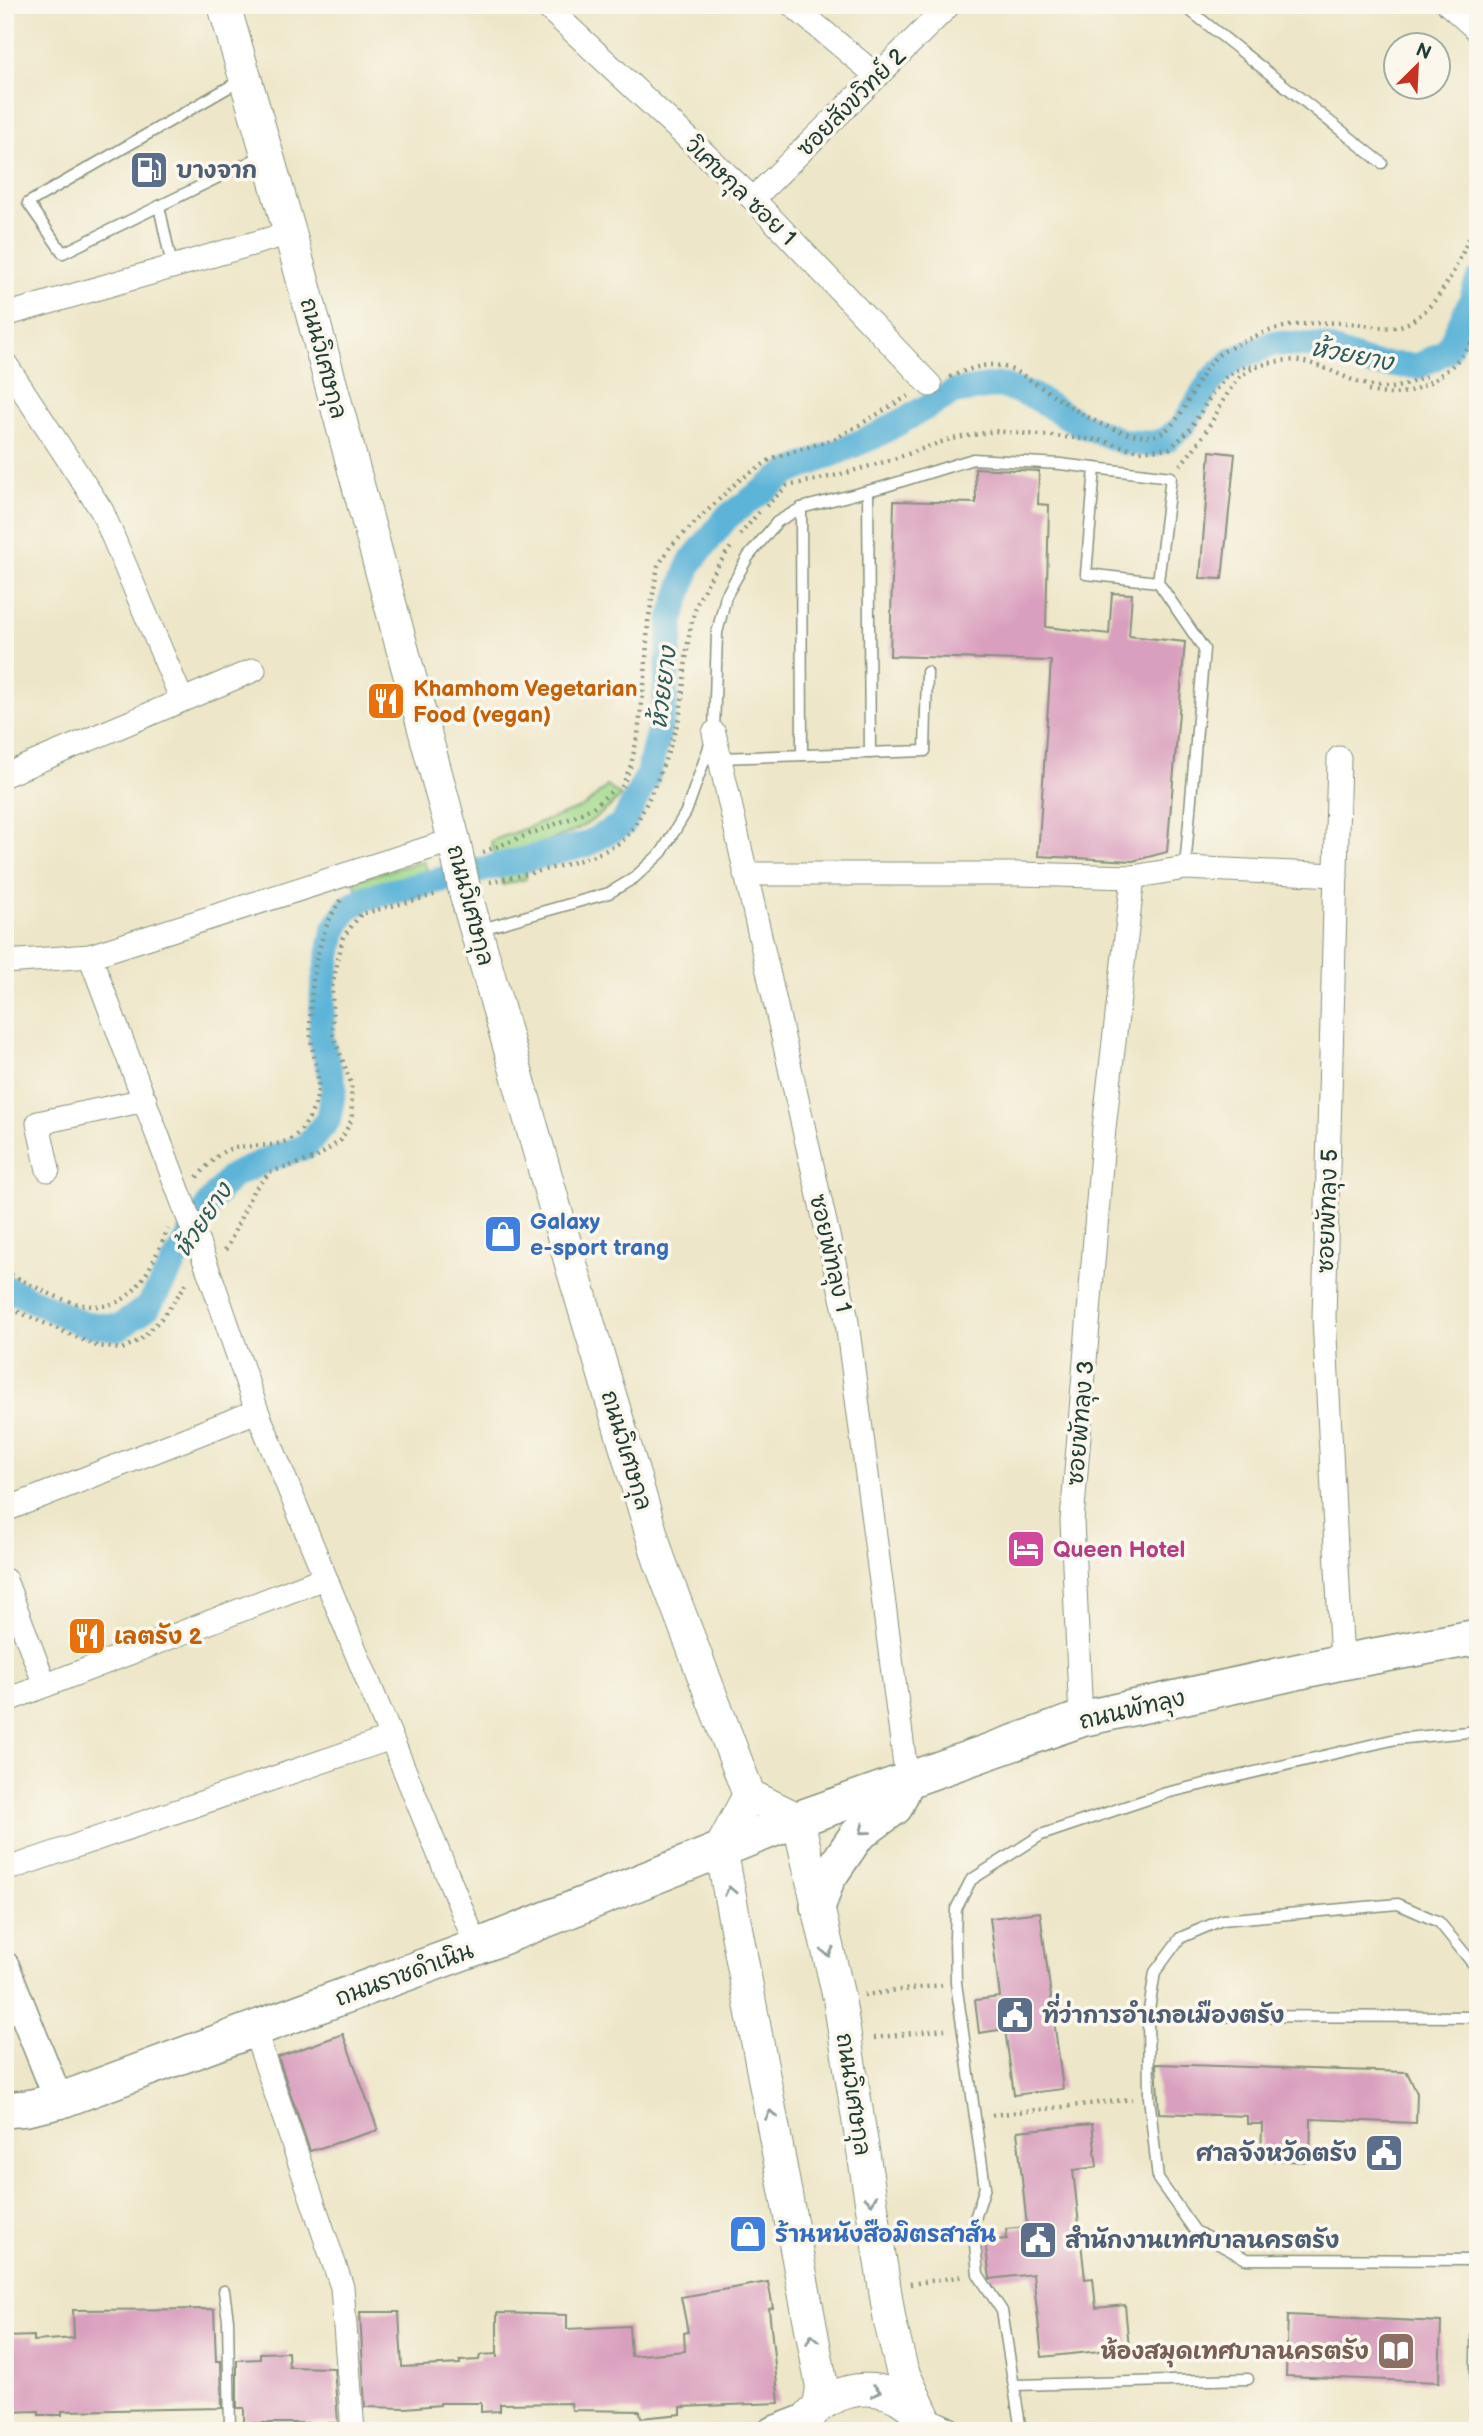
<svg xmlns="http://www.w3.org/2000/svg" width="1483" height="2436" font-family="'Balsamiq Sans','Playpen Sans Thai',sans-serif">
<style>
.green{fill:#a1d98a;stroke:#608b5f;stroke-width:2}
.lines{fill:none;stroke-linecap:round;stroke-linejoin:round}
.canal{stroke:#5bb4d8;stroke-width:26}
.building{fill:#d99fbe}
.service-casing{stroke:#86927e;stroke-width:13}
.minor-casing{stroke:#86927e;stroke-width:25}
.tertiary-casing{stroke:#86927e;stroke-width:31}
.secondary-casing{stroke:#86927e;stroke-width:34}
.primary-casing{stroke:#86927e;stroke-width:38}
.path{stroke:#86927e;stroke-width:4.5;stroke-dasharray:2 5;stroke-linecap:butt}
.service{stroke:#fff;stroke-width:10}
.minor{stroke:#fff;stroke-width:23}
.tertiary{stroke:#fff;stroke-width:28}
.secondary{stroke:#fff;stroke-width:32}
.primary{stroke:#fff;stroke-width:35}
.oneway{stroke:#8f9e9a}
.labels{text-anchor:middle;stroke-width:7;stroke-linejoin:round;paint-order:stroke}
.street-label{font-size:23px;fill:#1f3d34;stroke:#fbf7ec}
.service-label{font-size:23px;font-weight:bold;fill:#4e5e75;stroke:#fbf7ec;text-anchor:start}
.food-label{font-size:23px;font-weight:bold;fill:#c56008;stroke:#fbf7ec;text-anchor:start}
.shop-label{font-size:23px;font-weight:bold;fill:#366cbe;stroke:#fbf7ec;text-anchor:start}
.hotel-label{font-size:23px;font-weight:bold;fill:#b23c85;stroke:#fbf7ec;text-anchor:start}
.education-label{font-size:23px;font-weight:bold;fill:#785e54;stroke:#fbf7ec;text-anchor:end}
.water-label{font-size:24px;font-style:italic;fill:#2e5b5d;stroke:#fbf7ec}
</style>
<rect width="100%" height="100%" fill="#fbf7ec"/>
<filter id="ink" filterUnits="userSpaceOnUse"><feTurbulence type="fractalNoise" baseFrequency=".0143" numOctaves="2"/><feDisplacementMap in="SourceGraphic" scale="14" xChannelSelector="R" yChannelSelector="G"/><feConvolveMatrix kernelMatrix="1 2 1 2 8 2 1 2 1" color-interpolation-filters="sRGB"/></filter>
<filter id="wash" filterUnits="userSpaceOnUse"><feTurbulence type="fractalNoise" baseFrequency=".00686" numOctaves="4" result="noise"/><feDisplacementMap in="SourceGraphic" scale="28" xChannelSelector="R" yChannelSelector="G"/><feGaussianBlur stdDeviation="1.57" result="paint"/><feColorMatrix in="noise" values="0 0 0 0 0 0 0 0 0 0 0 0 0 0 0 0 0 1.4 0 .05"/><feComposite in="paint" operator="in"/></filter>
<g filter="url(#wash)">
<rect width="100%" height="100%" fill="#ede6c8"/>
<!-- green -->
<g class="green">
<path d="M 607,786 L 621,796 C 585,832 565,835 518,851 L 526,879 L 503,885 L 491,841 L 585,806 Z"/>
<polygon points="424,861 433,893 420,897 415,880 358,895 354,880"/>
</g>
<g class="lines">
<!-- canal -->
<polyline class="canal" points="5,1287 81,1323 118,1328 148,1307 212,1199 232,1176 269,1159 305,1147 328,1120 334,1087 321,1039 323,986 334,931 347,909 365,898 585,845 623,824 648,775 664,709 672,617 690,563 727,517 787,473 875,436 954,392 1000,385 1033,396 1080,424 1124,442 1152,444 1166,440 1183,426 1210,382 1233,360 1274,343 1319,346 1372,364 1419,366 1447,351 1471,301 1478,281"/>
</g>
<g id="blocks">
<!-- building -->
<g class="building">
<polygon points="1210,451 1235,454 1222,579 1200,578"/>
<polygon points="975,468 1039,471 1038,504 1049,505 1046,627 1109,634 1112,593 1132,594 1129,636 1185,642 1167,852 1133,861 1038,856 1051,661 890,656 894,501 976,503"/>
<polygon points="1040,1912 1063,2089 1014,2095 1005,2029 979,2033 975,2000 1000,1997 990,1918"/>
<polygon points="343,2034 378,2130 310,2151 278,2057"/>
<polygon points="1156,2064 1407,2072 1417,2093 1416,2123 1311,2119 1310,2162 1261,2160 1262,2124 1247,2124 1247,2116 1159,2113"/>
<polygon points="1092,2124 1097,2167 1073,2170 1085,2279 1093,2278 1096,2308 1125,2305 1129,2348 1042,2357 1033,2274 990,2279 985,2241 1007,2239 1006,2229 1027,2227 1017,2131"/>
<polygon points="768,2282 773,2308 769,2309 779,2403 681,2407 681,2414 641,2418 640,2411 572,2410 571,2403 500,2404 500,2411 481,2412 481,2403 440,2403 440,2405 405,2408 365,2407 360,2312 399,2312 402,2367 460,2364 460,2361 479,2360 480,2355 497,2354 497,2358 497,2313 567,2315 567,2329 629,2326 631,2356 685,2351 684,2333 688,2332 681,2297"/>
<polygon points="214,2309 216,2361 221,2361 222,2408 62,2411 62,2415 39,2415 39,2411 5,2412 5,2337 34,2336 34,2341 74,2338 73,2310"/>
<polygon points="1288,2315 1441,2322 1439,2382 1286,2376"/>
<polygon points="288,2352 289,2367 334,2368 338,2423 244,2423 244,2408 237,2408 237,2360 260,2359 260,2353"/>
</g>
</g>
</g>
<g filter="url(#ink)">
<use href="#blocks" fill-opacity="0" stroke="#86927e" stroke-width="2"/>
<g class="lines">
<defs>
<g id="service">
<polyline points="1183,5 1382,163"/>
<polyline points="243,79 28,203 63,253 264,155"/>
<polyline points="159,206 172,266"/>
<polyline points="868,491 870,753"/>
<polyline points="801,508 802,755"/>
<polyline points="1158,582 1204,649 1185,868"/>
<polyline points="719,758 925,751 927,672"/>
<polyline points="478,930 609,893 634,878 662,852 686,812 714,733 717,633 726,596 748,557 777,522 801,508 883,487 973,459 1060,464 1171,477 1158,582 1086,574 1095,468"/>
<polyline points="1148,2016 1478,2017"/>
<polyline points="1477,2260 1246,2259 1195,2231 1158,2179 1149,2097 1148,2016 1155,1972 1180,1938 1222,1920 1398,1904 1439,1922 1478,1970"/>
<polyline points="224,2291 228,2320 230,2431"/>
<polyline points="1015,2385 1248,2379"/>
<polyline points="1021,2431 1002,2311 978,2274 973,2225 985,2187 956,1983 955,1938 956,1909 971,1880 1041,1835 1166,1793 1396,1739 1478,1731"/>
<polyline points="1475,2431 1478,2223"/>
</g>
<g id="minor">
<polyline points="545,5 753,199 930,385"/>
<polyline points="792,5 877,76"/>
<polyline points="1449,5 1478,31"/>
<polyline points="753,199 949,5"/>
<polyline points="5,315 290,233"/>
<polyline points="5,363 102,511 182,700"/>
<polyline points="714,733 846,1315 907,1780"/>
<polyline points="1339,758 1324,1318 1342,1662"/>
<polyline points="5,775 254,670"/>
<polyline points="745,874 1020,874 1133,877 1185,868 1336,875"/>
<polyline points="90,956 213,1283 257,1411 477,1947"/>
<polyline points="5,962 90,956 454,840"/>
<polyline points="48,1170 38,1123 145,1100"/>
<polyline points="5,1510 257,1411"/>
<polyline points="5,1580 45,1685"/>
<polyline points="5,1701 324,1578"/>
<polyline points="1081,1719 1072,1521 1104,1128 1133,877"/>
<polyline points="5,1870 391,1738"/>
<polyline points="254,2029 342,2287 353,2431"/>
</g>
<g id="tertiary">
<polyline points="5,1966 59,2101"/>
<polyline points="926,2421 947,2431"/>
<polyline points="772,2431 809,2417"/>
</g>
<g id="secondary">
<polyline points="224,5 290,233 454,840 464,888 573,1271 659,1559 749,1795 798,1819 839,1998 890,2322 902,2370 926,2421"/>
<polyline points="749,1795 721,1848 822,2387 819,2406"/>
<path d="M 800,2431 C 813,2399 856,2382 888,2393 C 903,2398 913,2408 924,2419"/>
</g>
<g id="primary">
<polyline points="818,1906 827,1879 857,1835 895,1807 907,1780"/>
<polyline points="5,2110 27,2108 59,2101 477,1947 798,1819 1081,1719 1342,1662 1478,1637"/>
</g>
</defs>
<!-- service casing -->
<use href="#service" class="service-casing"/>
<!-- minor casing -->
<use href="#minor" class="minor-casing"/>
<!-- tertiary casing -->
<use href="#tertiary" class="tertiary-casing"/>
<!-- secondary casing -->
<use href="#secondary" class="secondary-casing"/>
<!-- primary casing -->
<use href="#primary" class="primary-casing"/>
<!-- path -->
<g class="path">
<path d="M 950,377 C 962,372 978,365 991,365 C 1012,365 1031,381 1048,392 C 1078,412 1111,435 1148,436 C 1186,437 1193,366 1226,350 C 1253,337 1274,326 1305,324 C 1319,323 1334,322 1348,323 C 1368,324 1390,333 1410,322 C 1446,301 1462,253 1478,217"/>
<path d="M 1368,391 C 1375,392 1383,394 1390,394 C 1426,394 1462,362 1478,333"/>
<path d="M 1180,465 C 1191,453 1201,440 1209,426 C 1219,410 1227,390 1241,376 C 1249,369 1261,365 1270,363 C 1317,350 1347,389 1390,388 C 1402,387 1414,381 1426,377"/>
<polyline points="766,506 787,486 838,475 891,460 947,440 994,431 1099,440 1140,451 1170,448 1189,431 1212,394 1228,375 1246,366 1259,366"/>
<polyline points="740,535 759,512"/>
<polyline points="622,787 631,765 638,734 645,677 648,622 658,566 670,547 738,481 773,458 837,438 910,395"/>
<polyline points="483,852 574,817 593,807 613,790"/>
<path d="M 490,882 C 525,874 594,862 622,841 C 642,826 678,733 681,707 C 686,672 685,636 698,602 C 706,584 719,563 731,547"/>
<path d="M 197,1177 C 205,1169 215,1156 225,1151 C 247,1141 276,1152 296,1135 C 308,1125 318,1102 318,1087 C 319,1071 313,1055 311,1039 C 308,998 315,934 341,900"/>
<polyline points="225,1250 229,1244 253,1191 270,1172 316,1158 341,1140 352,1119 351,1083 333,1035 332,987 343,937 361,914 438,894"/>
<path d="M 5,1272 C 43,1289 98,1328 134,1290 C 149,1274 159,1249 168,1229"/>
<polyline points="5,1306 97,1346 122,1349 140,1340 162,1318 189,1280"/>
<polyline points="864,1995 942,1985"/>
<polyline points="874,2038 945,2029"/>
<polyline points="992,2115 1132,2099"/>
<polyline points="904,2235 958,2227"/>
<polyline points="910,2284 964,2276"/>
</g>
<!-- service -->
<use href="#service" class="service"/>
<!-- minor -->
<use href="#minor" class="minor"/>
<!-- tertiary -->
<use href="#tertiary" class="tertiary"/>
<!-- secondary -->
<use href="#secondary" class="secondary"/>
<!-- primary -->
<use href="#primary" class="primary"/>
</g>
<!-- one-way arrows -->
<defs><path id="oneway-chevron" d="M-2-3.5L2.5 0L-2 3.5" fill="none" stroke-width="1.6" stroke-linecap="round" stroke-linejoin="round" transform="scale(1.75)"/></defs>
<g class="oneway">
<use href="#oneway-chevron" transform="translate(864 1830) rotate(141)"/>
<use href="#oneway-chevron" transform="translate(730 1891) rotate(-101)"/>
<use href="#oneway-chevron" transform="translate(828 1952) rotate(77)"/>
<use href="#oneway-chevron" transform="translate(771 2115) rotate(-100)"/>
<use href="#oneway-chevron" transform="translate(871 2200) rotate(81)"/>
<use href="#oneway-chevron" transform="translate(812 2339) rotate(-101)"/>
<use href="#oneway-chevron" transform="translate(876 2391) rotate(9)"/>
</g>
</g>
<!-- icons -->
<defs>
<symbol id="fuel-square" viewBox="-11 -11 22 22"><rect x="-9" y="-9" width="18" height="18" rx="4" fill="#5c6f8a" stroke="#fbf7ec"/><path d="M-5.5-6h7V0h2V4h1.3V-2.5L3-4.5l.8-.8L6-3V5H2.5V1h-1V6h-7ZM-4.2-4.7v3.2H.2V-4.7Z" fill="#fff"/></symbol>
<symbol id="restaurant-square" viewBox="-11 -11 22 22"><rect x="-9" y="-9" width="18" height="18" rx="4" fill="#e8710a" stroke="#fbf7ec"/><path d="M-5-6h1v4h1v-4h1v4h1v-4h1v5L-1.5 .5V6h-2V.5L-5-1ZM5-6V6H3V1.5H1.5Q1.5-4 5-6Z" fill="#fff"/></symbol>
<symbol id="shop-square" viewBox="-11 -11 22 22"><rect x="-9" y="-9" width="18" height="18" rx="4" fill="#3f7fe0" stroke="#fbf7ec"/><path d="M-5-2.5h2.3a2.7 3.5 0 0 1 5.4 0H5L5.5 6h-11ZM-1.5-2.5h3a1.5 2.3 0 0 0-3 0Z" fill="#fff"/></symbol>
<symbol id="hotel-square" viewBox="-11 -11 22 22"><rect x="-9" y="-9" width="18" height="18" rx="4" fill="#d1479c" stroke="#fbf7ec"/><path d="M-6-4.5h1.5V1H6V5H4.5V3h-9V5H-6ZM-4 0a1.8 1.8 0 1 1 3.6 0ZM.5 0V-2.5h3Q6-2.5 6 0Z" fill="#fff"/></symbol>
<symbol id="civic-square" viewBox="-11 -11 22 22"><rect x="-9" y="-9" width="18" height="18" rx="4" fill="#5c6f8a" stroke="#fbf7ec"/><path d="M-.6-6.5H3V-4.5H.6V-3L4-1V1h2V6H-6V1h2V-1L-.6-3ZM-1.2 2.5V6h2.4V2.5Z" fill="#fff"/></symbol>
<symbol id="library-square" viewBox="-11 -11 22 22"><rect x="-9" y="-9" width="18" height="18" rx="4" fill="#8d6e63" stroke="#fbf7ec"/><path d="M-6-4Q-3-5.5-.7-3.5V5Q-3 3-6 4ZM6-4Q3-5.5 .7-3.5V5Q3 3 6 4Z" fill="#fff"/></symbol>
</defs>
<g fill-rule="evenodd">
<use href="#fuel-square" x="127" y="148" width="44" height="44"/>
<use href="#restaurant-square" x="364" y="679" width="44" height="44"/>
<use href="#shop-square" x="481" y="1212" width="44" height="44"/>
<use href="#hotel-square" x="1004" y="1527" width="44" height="44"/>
<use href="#restaurant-square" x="65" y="1614" width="44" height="44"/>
<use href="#civic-square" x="993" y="1993" width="44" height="44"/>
<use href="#civic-square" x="1362" y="2131" width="44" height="44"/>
<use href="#shop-square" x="726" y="2212" width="44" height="44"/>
<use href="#civic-square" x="1016" y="2218" width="44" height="44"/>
<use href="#library-square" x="1374" y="2329" width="44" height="44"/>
</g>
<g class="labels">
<!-- street labels -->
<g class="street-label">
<text transform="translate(851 102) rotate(-45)" y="8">ซอยสังขวิทย์ 2</text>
<text transform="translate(741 191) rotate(44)" y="8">วิเศษกุล ซอย 1</text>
<text transform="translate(324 358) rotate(75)" y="8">ถนนวิเศษกุล</text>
<text transform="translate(471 905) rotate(75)" y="8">ถนนวิเศษกุล</text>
<text transform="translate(1327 1211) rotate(-88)" y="8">ซอยพัทลุง 5</text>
<text transform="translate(831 1253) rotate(77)" y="8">ซอยพัทลุง 1</text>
<text transform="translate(1080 1423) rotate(-85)" y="8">ซอยพัทลุง 3</text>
<text transform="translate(627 1450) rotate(73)" y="8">ถนนวิเศษกุล</text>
<text transform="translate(1132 1709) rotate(-13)" y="8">ถนนพัทลุง</text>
<text transform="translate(404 1974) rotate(-20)" y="8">ถนนราชดำเนิน</text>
<text transform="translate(854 2094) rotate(81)" y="8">ถนนวิเศษกุล</text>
</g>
<!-- service labels -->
<g class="service-label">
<text x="176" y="178">บางจาก</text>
<text x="1042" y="2023">ที่ว่าการอำเภอเมืองตรัง</text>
<text x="1357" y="2161" text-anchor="end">ศาลจังหวัดตรัง</text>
<text x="1065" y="2248">สำนักงานเทศบาลนครตรัง</text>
</g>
<!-- food labels -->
<g class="food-label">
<text x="413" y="696">Khamhom Vegetarian<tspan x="413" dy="26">Food (vegan)</tspan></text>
<text x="114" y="1644">เลตรัง 2</text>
</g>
<!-- shop labels -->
<g class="shop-label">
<text x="530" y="1229">Galaxy<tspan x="530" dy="26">e-sport trang</tspan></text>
<text x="775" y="2242">ร้านหนังสือมิตรสาส์น</text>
</g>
<!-- hotel labels -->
<g class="hotel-label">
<text x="1053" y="1557">Queen Hotel</text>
</g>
<!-- education labels -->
<g class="education-label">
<text x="1369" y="2359">ห้องสมุดเทศบาลนครตรัง</text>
</g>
<!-- water labels -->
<g class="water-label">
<text transform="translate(1352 355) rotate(11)" y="8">ห้วยยาง</text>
<text transform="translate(663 688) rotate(-83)" y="8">ห้วยยาง</text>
<text transform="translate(203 1220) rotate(-56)" y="8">ห้วยยาง</text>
</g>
</g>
<!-- margin -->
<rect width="1483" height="2436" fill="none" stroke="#fbf7ec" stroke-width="28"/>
<!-- north arrow -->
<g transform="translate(1417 66) rotate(24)"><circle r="33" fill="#fbf7ec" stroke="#a3ada2" stroke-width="2"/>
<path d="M0-5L12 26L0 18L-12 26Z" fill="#c8321e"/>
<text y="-10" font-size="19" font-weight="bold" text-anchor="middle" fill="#1f3d34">N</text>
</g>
</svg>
